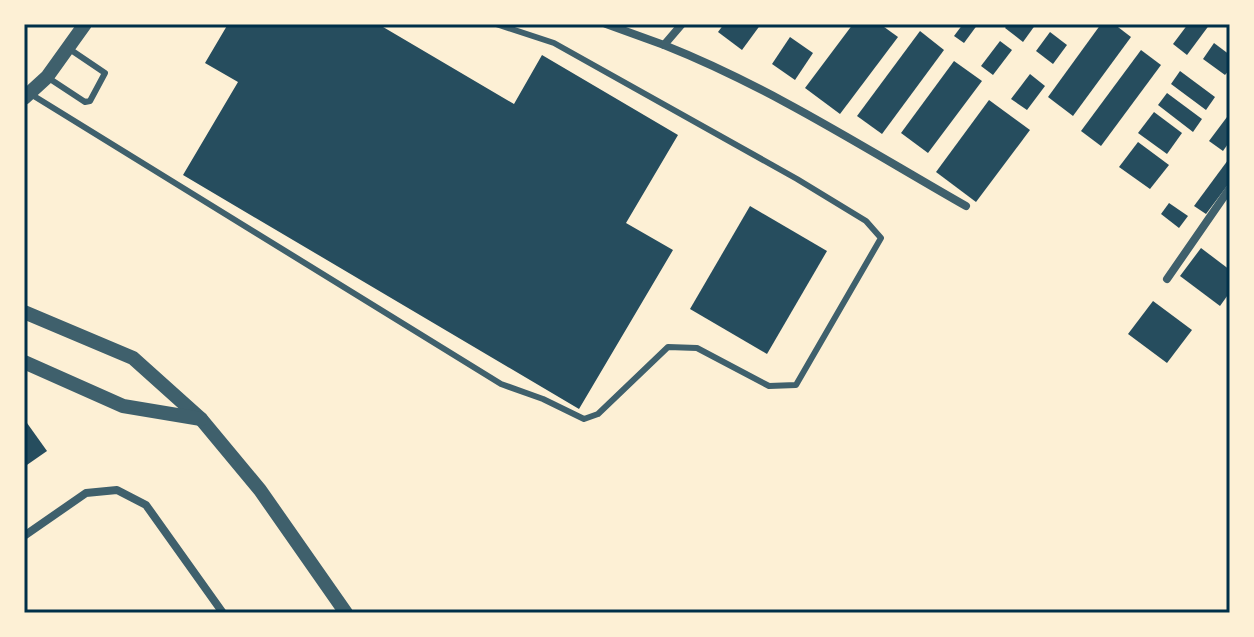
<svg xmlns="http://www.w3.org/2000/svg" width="1254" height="637" font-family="Montserrat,sans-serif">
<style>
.building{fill:#264d5e}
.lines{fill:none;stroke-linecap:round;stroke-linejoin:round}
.service{stroke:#3f606c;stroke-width:6}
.minor{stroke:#3f606c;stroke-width:8}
.tertiary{stroke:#3f606c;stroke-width:14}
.neatline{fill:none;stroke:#003049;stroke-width:3}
</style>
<rect width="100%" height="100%" fill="#fdf0d5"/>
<!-- building -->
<g class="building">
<polygon points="228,24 378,24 514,104 542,55 678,135 626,223 673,250 579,409 183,175 238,82 205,63"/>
<polygon points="724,24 761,24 742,50 718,32"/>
<polygon points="853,24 880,24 898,37 840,114 805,88"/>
<polygon points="963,24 978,24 964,43 954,36"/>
<polygon points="1008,24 1036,24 1023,42 1005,28"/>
<polygon points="1101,24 1114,24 1131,37 1073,116 1048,97"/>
<polygon points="1188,24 1210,24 1187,55 1173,44"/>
<polygon points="920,31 944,50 882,134 857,116"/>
<polygon points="1050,32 1067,45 1053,64 1036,51"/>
<polygon points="790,37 813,53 795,80 772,64"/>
<polygon points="1000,41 1012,50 993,75 981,66"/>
<polygon points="1214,43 1230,55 1230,69 1225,75 1203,59"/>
<polygon points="1141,50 1161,65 1101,146 1081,131"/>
<polygon points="954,61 982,81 928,153 901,133"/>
<polygon points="1180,71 1215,97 1206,110 1171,84"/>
<polygon points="1030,74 1045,86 1027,110 1011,99"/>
<polygon points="1167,93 1202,119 1193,132 1158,105"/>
<polygon points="989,100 1030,130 976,202 936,172"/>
<polygon points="1154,112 1182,133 1167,154 1138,133"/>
<polygon points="1230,113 1230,141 1223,151 1209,141"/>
<polygon points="1138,142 1169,165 1150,189 1119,167"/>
<polygon points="1228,160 1230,182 1206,214 1194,206"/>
<polygon points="1169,203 1188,216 1179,228 1161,214"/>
<polygon points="750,206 827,251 767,354 690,309"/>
<polygon points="1201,248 1230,270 1230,292 1220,306 1180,276"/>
<polygon points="1153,301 1192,330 1167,363 1128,334"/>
<polygon points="27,423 47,451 24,467 24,425"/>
</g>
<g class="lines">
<!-- service -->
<g class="service">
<polyline points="47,77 85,102 90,101 105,73 68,48"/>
<polyline points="29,93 501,384 543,399 584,419 598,414 668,347 697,348 769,386 796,385 881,238 866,221 797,179 554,43 496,24"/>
</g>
<!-- minor -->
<g class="minor">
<polyline points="606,24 664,45"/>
<path d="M 682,24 L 664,45 C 770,87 866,149 966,206"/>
<polyline points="1167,279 1230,188"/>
<polyline points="24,536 86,493 117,490 146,505 223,613"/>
</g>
<!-- tertiary -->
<g class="tertiary">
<polyline points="24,98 47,77 85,24"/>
<polyline points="24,312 133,358 201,419 260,490 346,613"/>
<polyline points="24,362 123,406 201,419"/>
</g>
</g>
<!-- border -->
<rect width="1254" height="637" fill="none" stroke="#fdf0d5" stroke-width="52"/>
<rect x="26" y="26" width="1202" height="585" class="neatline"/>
</svg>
